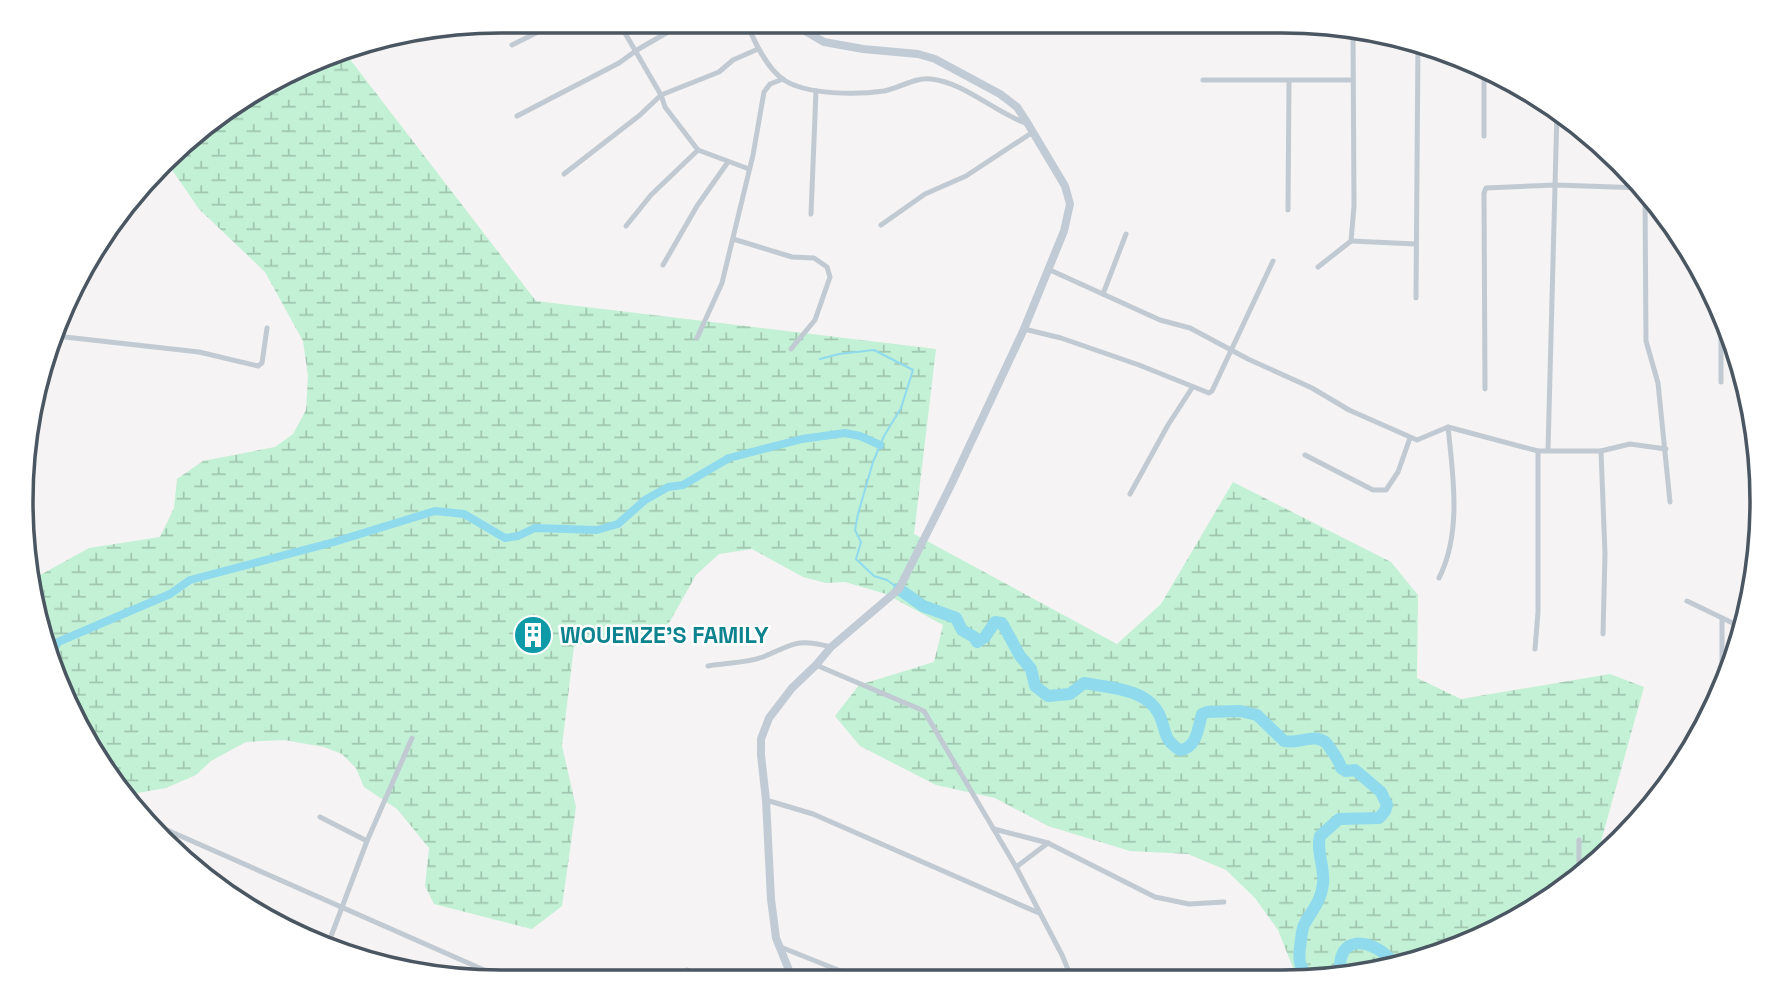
<svg xmlns="http://www.w3.org/2000/svg" width="1783" height="1003" font-family="'Space Grotesk',sans-serif">
<style>
.wetland{fill:url(#wetland-marsh)}
.lines{fill:none;stroke-linecap:round;stroke-linejoin:round}
.stream{stroke:#90daee;stroke-width:2}
.canal{stroke:#90daee;stroke-width:8}
.river{stroke:#90daee;stroke-width:12}
.street{stroke:#c1cad2;stroke-width:5}
.secondary{stroke:#c1cbd6;stroke-width:8}
.labels{text-anchor:middle;stroke-width:5;stroke-linejoin:round;paint-order:stroke}
.culture-label{font-size:23px;font-weight:bold;fill:#0d838f;stroke:#fff;text-anchor:start}
.rim{fill:none;stroke:#4a5661;stroke-width:3.5}
</style>
<defs>
<pattern id="wetland-marsh" width="20" height="14" patternUnits="userSpaceOnUse" patternTransform="scale(1.75)"><rect width="20" height="14" fill="#c3f1d5"/><path d="M1 5h8M5 5V1M11 12h8M15 12V8" fill="none" stroke="#a0c6b0"/></pattern>
</defs>
<rect width="100%" height="100%" fill="#f5f3f3"/>
<!-- wetland -->
<polygon class="wetland" points="342,49 536,301 936,349 914,534 1117,644 1161,604 1233,482 1391,562 1418,595 1417,678 1461,699 1610,674 1644,687 1595,863 1548,901 1436,956 1344,978 1297,978 1278,930 1255,898 1226,870 1188,854 1130,851 1048,826 995,798 936,785 860,746 835,716 859,685 934,662 943,625 886,594 845,582 826,583 803,577 752,549 719,554 696,575 669,623 652,637 612,638 574,646 562,746 576,807 562,906 532,929 434,904 425,886 429,848 397,809 364,787 356,768 342,754 324,747 284,740 246,742 211,761 196,775 166,788 137,793 129,800 57,685 33,579 89,548 160,537 174,508 177,479 203,461 275,447 293,434 306,410 308,376 303,341 265,272 199,209 168,164 209,120"/>
<g class="lines">
<!-- stream -->
<polyline class="stream" points="820,359 839,354 874,350 913,370 901,408 884,436 873,462 858,514 855,530 861,542 856,559 874,576 887,580 898,588"/>
<!-- canal -->
<polyline class="canal" points="51,655 58,642 170,594 190,580 334,542 435,511 464,514 505,538 518,536 535,528 597,530 618,524 645,500 668,487 683,485 729,458 802,439 845,433 860,436 880,445"/>
<!-- river -->
<g class="river">
<path d="M 899,589 L 923,606 L 956,618 L 962,630 L 974,637 L 977,642 L 985,637 L 995,622 L 1002,623 L 1020,656 L 1031,669 L 1035,686 L 1048,696 L 1070,694 L 1084,683 C 1109,688 1146,688 1159,714 C 1167,731 1162,739 1180,750 C 1197,748 1198,728 1202,714 L 1207,712 L 1240,711 L 1257,715 L 1284,741 C 1300,745 1319,729 1330,748 C 1335,756 1339,759 1341,768 L 1346,771 L 1355,770 L 1381,792 L 1387,805 L 1385,811 L 1379,818 L 1339,819 L 1320,836 C 1316,852 1325,867 1323,884 C 1321,901 1313,909 1305,923 C 1302,928 1302,933 1301,939 C 1299,955 1296,967 1311,978"/>
<path d="M 1338,978 C 1340,969 1339,958 1344,951 C 1356,933 1389,951 1394,966"/>
</g>
<!-- street -->
<g class="street">
<polyline points="618,21 661,95 665,107 698,150 749,169"/>
<path d="M 746,21 C 753,39 767,69 784,80 C 807,95 857,95 884,91 C 900,88 915,77 931,79 C 966,83 995,113 1028,124"/>
<polyline points="512,45 560,21"/>
<polyline points="1484,70 1484,136"/>
<polyline points="1203,80 1353,80"/>
<polyline points="517,116 619,63 637,50 687,21"/>
<polyline points="564,174 640,115 661,95 719,72 733,60 758,49"/>
<polyline points="1643,188 1645,197 1646,341 1658,383 1670,502"/>
<polyline points="1288,210 1289,81"/>
<polyline points="811,214 816,91"/>
<polyline points="881,225 925,194 966,176 1033,132"/>
<polyline points="626,226 651,195 698,150"/>
<polyline points="733,239 792,257 814,258 827,267 830,277 815,320 791,349"/>
<polyline points="1351,241 1416,244"/>
<polyline points="663,265 697,206 728,162"/>
<polyline points="1318,267 1351,241 1354,206 1353,29"/>
<polyline points="1050,270 1160,320 1190,328 1248,359 1312,388 1349,410 1417,440 1448,427 1538,451 1601,451 1630,444 1666,449"/>
<polyline points="1103,294 1126,234"/>
<polyline points="1416,298 1418,42"/>
<polyline points="1024,329 1061,338 1139,365 1209,393 1212,391 1273,261"/>
<polyline points="56,336 199,352 258,366 262,363 267,328"/>
<polyline points="697,338 722,283 753,155 764,92 770,84 783,79"/>
<polyline points="1721,382 1721,313"/>
<polyline points="1485,389 1484,193 1486,188 1556,185 1643,188"/>
<polyline points="1548,450 1557,111"/>
<polyline points="1601,451 1605,554 1603,634"/>
<polyline points="1305,455 1373,490 1386,490 1398,472 1410,438"/>
<polyline points="1130,494 1168,425 1192,388"/>
<path d="M 1439,578 C 1462,533 1453,475 1448,427"/>
<polyline points="1687,601 1743,628"/>
<polyline points="1535,649 1538,612 1538,451"/>
<polyline points="816,665 924,711 1016,867 1062,955 1072,979"/>
<path d="M 708,666 C 725,663 747,663 763,657 C 794,644 796,638 831,647"/>
<polyline points="1722,689 1722,619"/>
<polyline points="766,800 813,814 1039,913"/>
<polyline points="320,817 367,841"/>
<polyline points="142,819 509,981"/>
<polyline points="994,829 1048,843 1155,897 1189,904 1224,902"/>
<polyline points="1016,867 1048,843"/>
<polyline points="1579,876 1579,840"/>
<polyline points="778,946 863,980"/>
<polyline points="327,947 367,841 412,738"/>
<polyline points="687,970 715,980"/>
</g>
<!-- secondary -->
<polyline class="secondary" points="793,980 776,938 771,899 766,800 761,755 761,739 769,718 792,688 816,665 831,647 899,589 951,485 1024,329 1064,231 1070,204 1065,186 1028,124 1017,107 1000,94 935,59 918,54 863,49 824,42 800,28 795,21"/>
</g>
<!-- icons -->
<defs>
<symbol id="building-disc" viewBox="-11 -11 22 22"><circle r="9.5" fill="#0f9aa8" stroke="#fff"/><path d="M-4-6H4V6H1V3H-1V6H-4ZM-2.5-4.3h1.7v1.8h-1.7ZM.8-4.3h1.7v1.8H.8ZM-2.5-1h1.7V.8h-1.7ZM.8-1h1.7V.8H.8Z" fill="#fff"/></symbol>
</defs>
<g fill-rule="evenodd">
<use href="#building-disc" x="511" y="613" width="44" height="44"/>
</g>
<g class="labels">
<!-- culture labels -->
<g class="culture-label">
<text x="560" y="643">WOUENZE'S FAMILY</text>
</g>
</g>
<!-- crop -->
<path d="M0 0H1783V1003H0ZM501 33H1282A468 468 0 0 1 1750 501V502A468 468 0 0 1 1282 970H501A468 468 0 0 1 33 502V501A468 468 0 0 1 501 33Z" fill="#fff" fill-rule="evenodd"/>
<path class="rim" d="M501 33H1282A468 468 0 0 1 1750 501V502A468 468 0 0 1 1282 970H501A468 468 0 0 1 33 502V501A468 468 0 0 1 501 33Z"/>
</svg>
